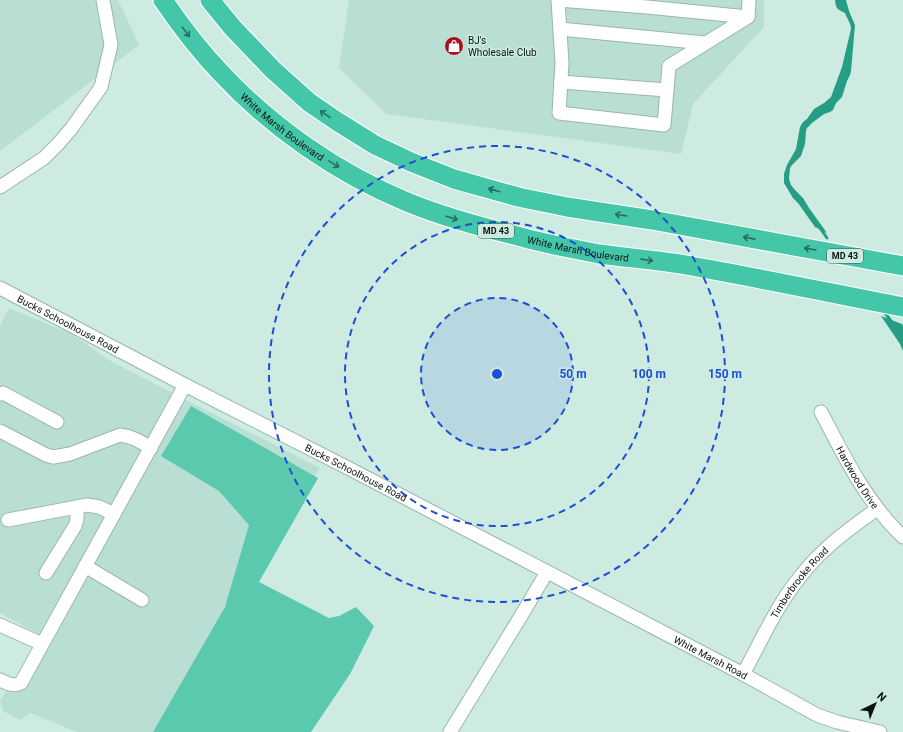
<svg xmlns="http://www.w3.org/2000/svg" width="903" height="732" font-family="Roboto,sans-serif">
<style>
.built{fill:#b9dfd4}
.forest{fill:#5bc9ae}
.water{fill:#269d85}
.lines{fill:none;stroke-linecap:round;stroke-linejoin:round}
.stream{stroke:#269d85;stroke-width:3}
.minor-casing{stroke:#9ab5ad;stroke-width:15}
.highway-casing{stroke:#fff;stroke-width:21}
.minor{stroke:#fff;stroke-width:13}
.highway{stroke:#44c6a9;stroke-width:19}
.oneway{stroke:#276d5d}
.ring{fill:none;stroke:#1d4ed8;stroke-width:2;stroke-dasharray:7 5}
.labels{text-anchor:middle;stroke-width:3;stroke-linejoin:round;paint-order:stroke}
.shield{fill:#ceebe2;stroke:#455450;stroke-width:1}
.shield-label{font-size:9px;font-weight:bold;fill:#0a1411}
.poi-label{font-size:10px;fill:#0a1411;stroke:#ceebe2;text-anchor:start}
.street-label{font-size:10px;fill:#0a1411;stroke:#ceebe2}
.centre{fill:#1d4ed8;stroke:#ceebe2;stroke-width:2}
.ring-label{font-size:12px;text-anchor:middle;font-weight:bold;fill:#1d4ed8;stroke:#ceebe2;stroke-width:3;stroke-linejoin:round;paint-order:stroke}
</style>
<rect width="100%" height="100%" fill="#ceebe2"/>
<!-- built -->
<g class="built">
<polygon points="0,0 118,0 139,45 0,151"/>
<polygon points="349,0 764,0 764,27 693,104 681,154 386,114 339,68"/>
<polygon points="9,308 73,335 112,362 320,468 153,732 77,732 31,713 20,720 3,711 0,700 45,638 0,613 0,326"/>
</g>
<!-- forest -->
<polygon class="forest" points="191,406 318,478 259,582 329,618 339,616 356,607 374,626 350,674 311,732 153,732 225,607 249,525 219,491 161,456"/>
<!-- water -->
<g class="water">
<path d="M 835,0 L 846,0 L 849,11 L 855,25 L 851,71 L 850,75 L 847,81 L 842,97 L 836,103 L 833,110 L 830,112 L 824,114 L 812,123 L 807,128 L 806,131 L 805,144 L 801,156 L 792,165 L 790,168 L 789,179 L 791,185 L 795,190 L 803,198 L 809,208 L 827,233 L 815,227 L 798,203 L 793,198 L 784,183 L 784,174 L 787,165 L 796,149 L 800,127 L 803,122 L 807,119 L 814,109 L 824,103 L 831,97 L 842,67 L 851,29 C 851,23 847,19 845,13 C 837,9 836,9 835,0 Z"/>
<polygon points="881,316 902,324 903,326 903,351 900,344"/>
</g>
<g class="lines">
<!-- stream -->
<g class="stream">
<polyline points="820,228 827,238"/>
<polyline points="885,313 891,321"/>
</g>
<defs>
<g id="minor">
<polyline points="558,0 562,63 559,113 664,125 669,66 748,17 749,0"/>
<polyline points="558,0 647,7 748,17"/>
<polyline points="560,29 705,43"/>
<polyline points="561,82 667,90"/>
<polyline points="0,187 44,158 58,144 71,129 101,87 111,45 103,0"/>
<path id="s1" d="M 0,288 L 185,385 L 350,469 L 743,674 L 817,715 L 837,722 L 880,732"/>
<polyline points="0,394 3,393 57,422"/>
<path id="s2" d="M 821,412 C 844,456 866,502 903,537"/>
<path d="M 0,431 L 46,455 L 53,457 L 70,454 L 120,435 C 132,436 141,442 151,448"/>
<polyline points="8,520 87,505 99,507 114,514"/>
<polyline points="85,566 142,600"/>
<polyline points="46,573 75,526 77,520 77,507"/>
<polyline points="0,625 42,644"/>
<path id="s3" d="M 743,674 C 761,642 776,606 800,577 C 821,549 849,529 877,509"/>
<path d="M 0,680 C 7,683 13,687 21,683 L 185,385"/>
<polyline points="450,732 521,616 547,572"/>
</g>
<g id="highway">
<path id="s4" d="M 163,0 C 180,25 199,50 220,72 C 271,127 337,173 407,202 C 441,216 477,226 514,235 C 527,239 541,242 554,245 C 569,248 584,251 599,254 C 628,258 657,260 686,265 C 758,278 831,293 903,307"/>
<polyline points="210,0 232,27 273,70 310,103 338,122 375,145 411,162 454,179 518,197 567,207 652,220 903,266"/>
</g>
</defs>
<!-- minor casing -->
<use href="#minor" class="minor-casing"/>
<!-- highway casing -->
<use href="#highway" class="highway-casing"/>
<!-- minor -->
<use href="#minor" class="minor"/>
<!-- highway -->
<use href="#highway" class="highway"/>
</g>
<!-- one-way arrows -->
<defs><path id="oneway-shaft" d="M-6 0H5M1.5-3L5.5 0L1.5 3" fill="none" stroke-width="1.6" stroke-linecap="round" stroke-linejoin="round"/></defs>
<g class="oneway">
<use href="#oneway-shaft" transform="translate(186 32) rotate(53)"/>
<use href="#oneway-shaft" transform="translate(325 114) rotate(-146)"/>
<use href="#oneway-shaft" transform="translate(334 164) rotate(32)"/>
<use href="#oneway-shaft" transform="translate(494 190) rotate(-164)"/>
<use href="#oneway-shaft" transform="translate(621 215) rotate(-171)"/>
<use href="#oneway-shaft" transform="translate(452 218) rotate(18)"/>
<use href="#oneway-shaft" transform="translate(749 238) rotate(-169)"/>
<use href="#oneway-shaft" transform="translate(810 249) rotate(-170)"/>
<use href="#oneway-shaft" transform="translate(647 260) rotate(8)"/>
</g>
<!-- distance rings -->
<circle cx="497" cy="374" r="76" fill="#1d4ed8" fill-opacity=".12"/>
<g class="ring">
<circle cx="497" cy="374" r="76"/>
<circle cx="497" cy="374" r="152"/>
<circle cx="497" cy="374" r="228"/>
</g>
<!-- icons -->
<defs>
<symbol id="shop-disc" viewBox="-11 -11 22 22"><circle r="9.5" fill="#a7111e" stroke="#ceebe2"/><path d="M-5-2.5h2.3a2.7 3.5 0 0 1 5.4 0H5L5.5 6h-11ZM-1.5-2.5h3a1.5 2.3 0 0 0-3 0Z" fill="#fff"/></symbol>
</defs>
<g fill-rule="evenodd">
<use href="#shop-disc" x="443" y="35" width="22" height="22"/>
</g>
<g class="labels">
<!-- shield labels -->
<g class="shield">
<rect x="478" y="224" width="36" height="14" rx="3"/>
<rect x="827" y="249" width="36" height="14" rx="3"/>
</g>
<g class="shield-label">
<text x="496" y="234">MD 43</text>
<text x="845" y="259">MD 43</text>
</g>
<!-- poi labels -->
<g class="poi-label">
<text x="468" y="44">BJ's<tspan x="468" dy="12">Wholesale Club</tspan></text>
</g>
<!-- street labels -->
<g class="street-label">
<text dy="4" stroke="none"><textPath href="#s4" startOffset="175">White Marsh Boulevard</textPath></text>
<text dy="4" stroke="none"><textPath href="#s4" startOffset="499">White Marsh Boulevard</textPath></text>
<text dy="4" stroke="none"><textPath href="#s1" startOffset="77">Bucks Schoolhouse Road</textPath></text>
<text dy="4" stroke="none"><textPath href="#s1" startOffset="401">Bucks Schoolhouse Road</textPath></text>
<text dy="4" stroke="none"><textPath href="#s2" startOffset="75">Hardwood Drive</textPath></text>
<text dy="4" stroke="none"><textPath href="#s3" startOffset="108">Timberbrooke Road</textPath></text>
<text dy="4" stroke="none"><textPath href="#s1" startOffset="801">White Marsh Road</textPath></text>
</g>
</g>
<circle cx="497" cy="374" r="6" class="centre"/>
<g class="ring-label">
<text x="573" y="378">50 m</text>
<text x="649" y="378">100 m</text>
<text x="725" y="378">150 m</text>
</g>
<!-- north arrow -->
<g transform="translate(875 704) rotate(43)" stroke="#ceebe2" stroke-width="3" paint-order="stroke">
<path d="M0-3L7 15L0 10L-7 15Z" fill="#0a1411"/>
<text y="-6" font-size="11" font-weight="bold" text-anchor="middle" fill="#0a1411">N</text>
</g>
</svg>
